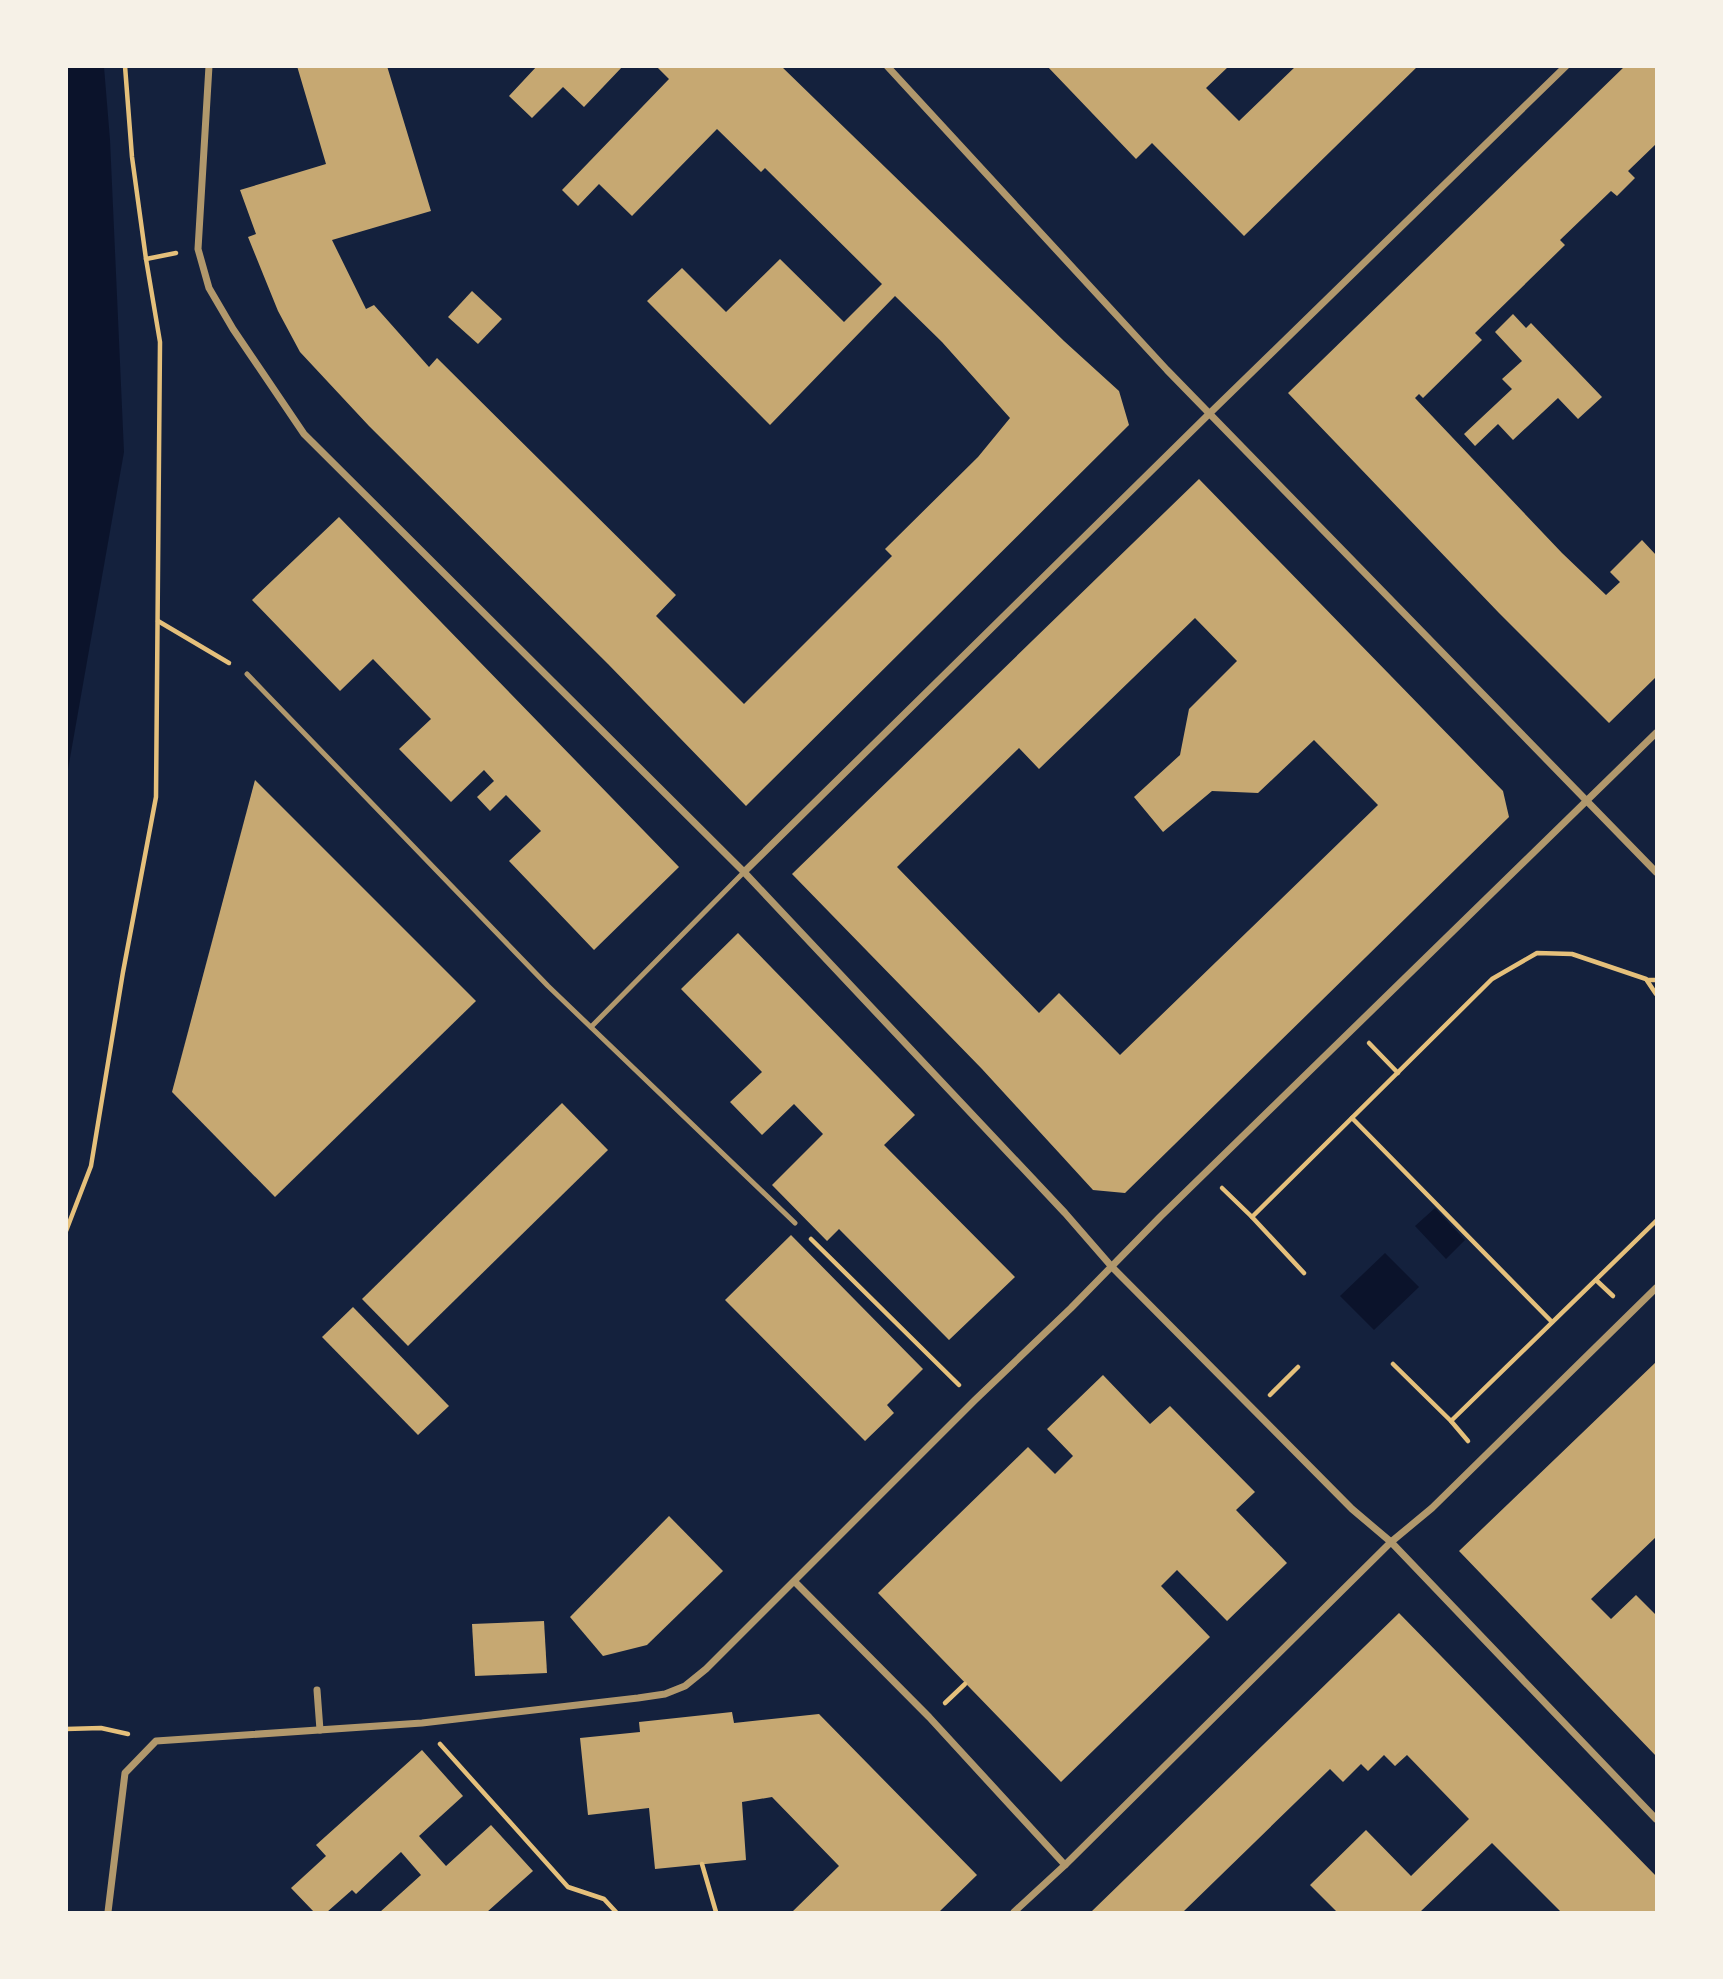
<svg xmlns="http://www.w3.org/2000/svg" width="1723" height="1979" font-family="'Roboto Condensed',sans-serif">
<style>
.water{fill:#0b132b}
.building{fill:#c6a872;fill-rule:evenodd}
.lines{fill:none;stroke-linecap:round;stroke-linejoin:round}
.path{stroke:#e5c07b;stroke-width:4.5}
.service{stroke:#b1986c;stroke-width:5}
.minor{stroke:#b1986c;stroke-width:7}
</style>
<rect width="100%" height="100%" fill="#14213d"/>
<!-- water -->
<g class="water">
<polygon points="67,66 104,67 110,140 124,452 67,775"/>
<polygon points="1435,1208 1465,1240 1446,1259 1415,1226"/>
<polygon points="1385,1253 1419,1287 1374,1330 1340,1296"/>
</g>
<!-- building -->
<g class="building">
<polygon points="297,66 387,66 431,211 332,240 366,309 374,305 429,367 437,358 676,595 656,616 744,704 892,556 885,549 978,457 1010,418 942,342 895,296 770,425 647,301 682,268 726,312 780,259 844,322 882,284 765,168 761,172 717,129 632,216 599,184 578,206 562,190 669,79 656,66 781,66 1064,341 1119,391 1129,425 746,806 608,664 369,426 300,352 278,311 248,237 256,234 240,190 326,164"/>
<polygon points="537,66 623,66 584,107 563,87 532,118 509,96"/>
<polygon points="1047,66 1229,66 1206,88 1239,121 1296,66 1418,66 1244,236 1152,143 1136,159"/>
<polygon points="1625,66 1656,66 1656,144 1628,171 1635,178 1617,196 1611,191 1560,240 1565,245 1475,333 1482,340 1423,398 1419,394 1415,398 1562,553 1606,595 1620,582 1610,572 1642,540 1656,555 1656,677 1609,723 1499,613 1288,393"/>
<polygon points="472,291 502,319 478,344 448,317"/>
<polygon points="1513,314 1526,328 1531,323 1602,397 1578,419 1558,398 1513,440 1498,424 1475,446 1464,434 1512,389 1502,379 1522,361 1495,332"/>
<path d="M 1199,479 L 1503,791 L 1509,817 L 1125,1193 L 1093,1190 L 982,1069 L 792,874 ZM 1195,618 L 1237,661 L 1189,709 L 1180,755 L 1134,797 L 1163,832 L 1212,791 L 1258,793 L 1314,740 L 1378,805 L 1120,1055 L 1059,993 L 1039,1013 L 897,867 L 1019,748 L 1039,769 Z"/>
<polygon points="339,517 679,867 594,950 509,861 541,831 506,795 490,811 477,797 494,781 484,770 451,802 399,749 431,719 373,659 340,691 252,600"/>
<polygon points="255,780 476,1001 275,1197 172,1092"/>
<polygon points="738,933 915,1115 884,1145 1015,1277 949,1340 839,1229 827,1241 772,1185 823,1134 794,1104 762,1135 730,1102 762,1072 681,989"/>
<polygon points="562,1103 608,1150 408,1346 362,1299"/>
<polygon points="791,1235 923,1369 887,1405 894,1413 865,1441 725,1300"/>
<polygon points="353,1307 449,1406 418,1435 322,1337"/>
<polygon points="1656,1362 1656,1537 1591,1599 1611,1619 1636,1595 1656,1615 1656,1756 1459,1551"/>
<polygon points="1103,1375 1150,1424 1170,1406 1255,1492 1236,1510 1287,1563 1227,1621 1177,1570 1161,1586 1210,1637 1061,1782 878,1593 1028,1447 1055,1474 1073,1456 1047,1429"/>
<polygon points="669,1516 723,1571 647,1645 603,1656 570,1617"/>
<polygon points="1399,1613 1656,1876 1656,1912 1561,1912 1492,1843 1420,1912 1337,1912 1310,1885 1366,1830 1411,1876 1469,1819 1407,1755 1395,1766 1384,1755 1368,1771 1361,1764 1343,1782 1330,1769 1183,1912 1091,1912"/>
<polygon points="544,1621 547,1673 475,1676 472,1624"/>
<polygon points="732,1712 734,1723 819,1714 977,1875 939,1912 792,1912 839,1866 772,1797 742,1802 746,1860 655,1869 649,1808 588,1815 580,1738 640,1732 639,1722"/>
<polygon points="422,1750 463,1796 419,1836 446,1866 491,1825 533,1871 487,1912 380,1912 421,1875 401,1852 356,1894 352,1890 327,1912 314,1912 291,1888 326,1856 316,1845"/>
</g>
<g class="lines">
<!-- path -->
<g class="path">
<polyline points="146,259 176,253"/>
<polyline points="158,621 229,663"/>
<polyline points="1647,980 1656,980"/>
<polyline points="1369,1043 1398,1073"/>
<polyline points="1352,1118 1552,1322"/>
<polyline points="1222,1188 1252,1217"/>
<polyline points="66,1231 91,1166 123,972 156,797 160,342 146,259 132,157 125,66"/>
<polyline points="811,1239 959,1385"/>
<polyline points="1304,1273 1252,1217 1492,979 1537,953 1572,954 1646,979 1656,994"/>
<polyline points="1596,1280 1613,1296"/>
<polyline points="1393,1364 1451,1421 1656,1221"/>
<polyline points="1270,1395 1298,1367"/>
<polyline points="1451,1421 1468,1441"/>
<polyline points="945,1703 965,1684"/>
<polyline points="66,1729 101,1728 128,1734"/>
<polyline points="440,1744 568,1887 604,1899 616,1912"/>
<polyline points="702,1864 716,1912"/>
</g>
<!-- service -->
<g class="service">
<polyline points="247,674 548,986 795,1223"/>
<polyline points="591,1027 744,872"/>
</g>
<!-- minor -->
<g class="minor">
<polyline points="209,66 198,249 209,288 233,329 304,434 744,872 1065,1213 1112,1267 1352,1509 1391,1542 1656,1819"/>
<polyline points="887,66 1167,370 1656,872"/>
<polyline points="744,872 1210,413 1566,66"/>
<polyline points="795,1582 929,1717 1065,1865"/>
<polyline points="317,1690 320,1730"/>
<polyline points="108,1912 125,1773 156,1741 422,1723 638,1698 665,1694 685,1686 706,1669 975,1400 1071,1308 1160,1217 1656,733"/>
<polyline points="1014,1912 1065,1865 1391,1542 1432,1508 1656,1288"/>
</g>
</g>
<!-- border -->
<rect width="1723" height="1979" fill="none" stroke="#f6f1e7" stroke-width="136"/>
</svg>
